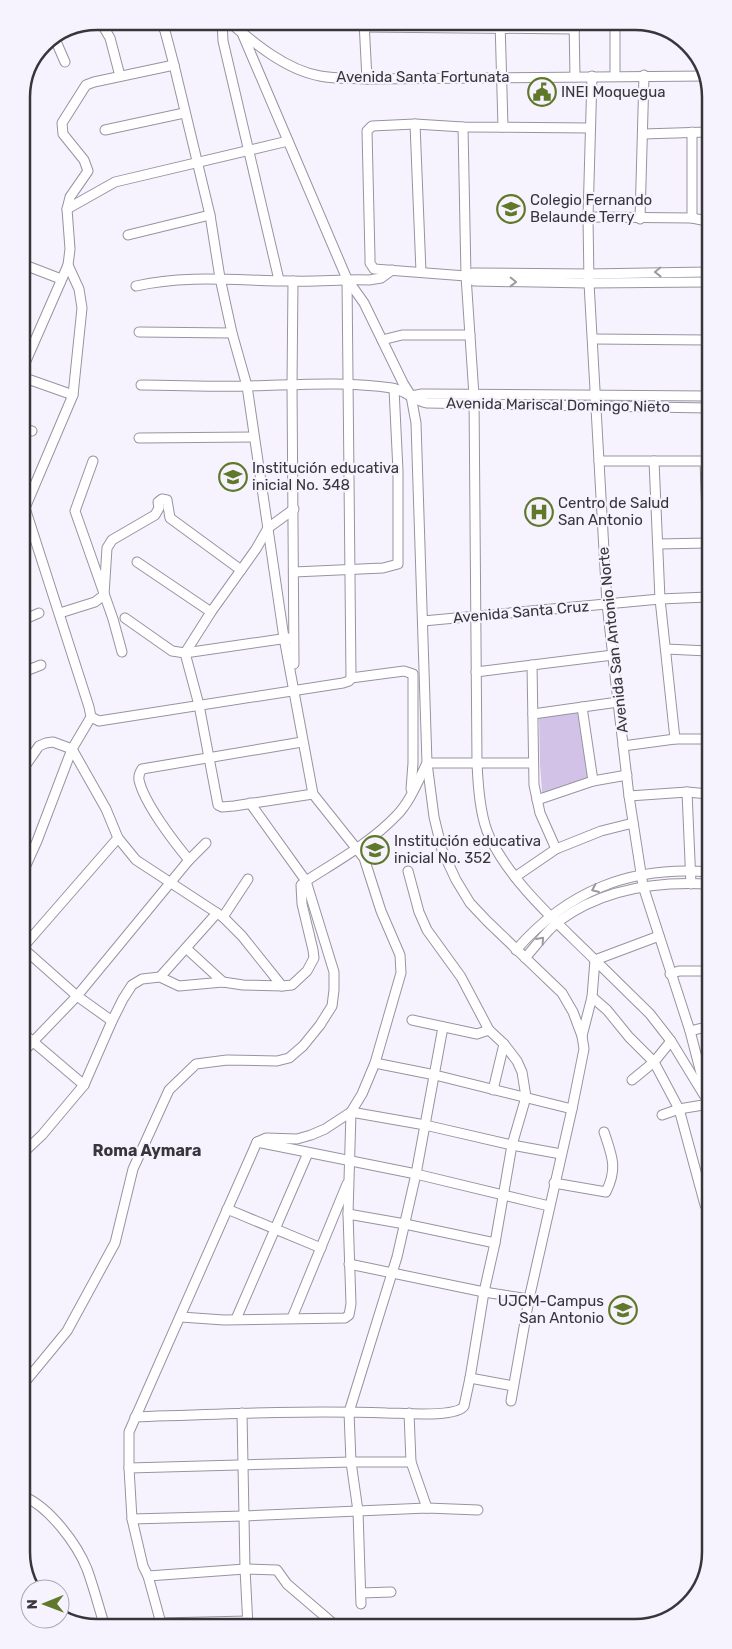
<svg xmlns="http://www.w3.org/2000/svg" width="732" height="1649" font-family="Rubik,sans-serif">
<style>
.green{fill:#d3c2e8}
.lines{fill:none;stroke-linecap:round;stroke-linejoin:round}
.minor-casing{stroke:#9993a0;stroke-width:11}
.minor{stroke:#fff;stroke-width:9}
.oneway{stroke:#9c9a9d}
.labels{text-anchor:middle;stroke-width:4.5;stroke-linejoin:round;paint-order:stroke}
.street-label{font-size:15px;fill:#38353b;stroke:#f7f3fe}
.poi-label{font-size:15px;fill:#38353b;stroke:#f7f3fe;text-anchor:start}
.neighbourhood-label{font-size:16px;font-weight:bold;fill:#38353b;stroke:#f7f3fe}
.rim{fill:none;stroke:#38353b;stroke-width:2.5}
</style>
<rect width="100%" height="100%" fill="#f7f3fe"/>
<!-- green -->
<polygon class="green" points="579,712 588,778 542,793 540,765 539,717"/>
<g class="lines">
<defs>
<g id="minor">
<polyline points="100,21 110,38 120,76"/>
<polyline points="160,21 165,31 174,65 210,215 220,278 232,333 247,386 284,638 313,794 364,858 381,911 400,955 401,973 375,1063 362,1094 351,1112 325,1129 311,1135 297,1139 266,1138 257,1142 129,1432 129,1468 132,1519 143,1566 148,1576 162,1627"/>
<polyline points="222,21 223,41 279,280"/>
<path d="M 228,21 C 254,43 286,70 320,76 C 335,79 352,78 367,79 L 707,76"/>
<polyline points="500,21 503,127"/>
<polyline points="574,21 575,77"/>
<polyline points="364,22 367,79"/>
<polyline points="364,27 575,29"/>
<polyline points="242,33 347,279 364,303 403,383 411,396 416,423 427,763 434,817 442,850 456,880 470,903 487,921 562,993 573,1012 582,1036 584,1049 572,1109 529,1299 511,1401"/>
<polyline points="55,39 65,62"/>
<polyline points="592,76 588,217 589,283 607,604 618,702 629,796 643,886 690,1031 709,1104"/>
<polyline points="615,76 615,21"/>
<polyline points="21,100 25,99 22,92"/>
<polyline points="415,124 421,272"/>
<path d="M 463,127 L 466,276 L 474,396 L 477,763 C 478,786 480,818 490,838 C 513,885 559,924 595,960 L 659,936"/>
<polyline points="590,128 463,127 415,124 372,126 367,131 370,257 370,263 374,269 466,276 473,273 589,274 707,272"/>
<polyline points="105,130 184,113"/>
<polyline points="643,134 707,132"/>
<polyline points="67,209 115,182 288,141"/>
<polyline points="588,217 692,218 707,221"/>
<polyline points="692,218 692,132"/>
<polyline points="640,219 644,75"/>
<polyline points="128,235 210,215"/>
<polyline points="22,264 61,279"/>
<polyline points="466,276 474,281 589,283 707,282"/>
<polyline points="293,281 292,385 294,664"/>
<path d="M 136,286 C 188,274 240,281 292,281 C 318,282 343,279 369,280 L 381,278 L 392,270"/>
<polyline points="139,332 232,333"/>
<polyline points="593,339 707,340"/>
<polyline points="382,340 402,335 470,335"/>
<polyline points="22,370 68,265 70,249 67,209 70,197 88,171 84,160 63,134 62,123 86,85 94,82 174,65"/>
<polyline points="22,377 73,395"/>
<path d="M 141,385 C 177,385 212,387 248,386 C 296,385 344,381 392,388 C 405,390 414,401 427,403 L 708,408"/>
<polyline points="411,396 422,394 708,396"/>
<polyline points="22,428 32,431"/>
<polyline points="139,438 254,437"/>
<polyline points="93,461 75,511 113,619 122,652"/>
<polyline points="599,461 708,461"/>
<polyline points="654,461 660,599 675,739"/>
<polyline points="705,461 708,543"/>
<polyline points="294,509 268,528 256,549 211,612 185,653 199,705 218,805 222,807 234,806 313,794"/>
<polyline points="659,544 708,543"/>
<polyline points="137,562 211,612"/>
<polyline points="294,572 383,568 398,564 398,471 394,389"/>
<polyline points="60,613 95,602 104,595 107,548 112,540 155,515 159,508 158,502 162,499 167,500 170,518 241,570"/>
<polyline points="125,618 172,651 185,653 288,638"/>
<polyline points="23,620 39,613"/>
<polyline points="423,621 660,599 708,597"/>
<polyline points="666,649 708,651"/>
<polyline points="532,665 534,785 540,813 556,849"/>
<polyline points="23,672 41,665"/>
<polyline points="476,672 613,655"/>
<polyline points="351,678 404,671 413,674 413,763 411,789"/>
<polyline points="582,707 593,781"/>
<polyline points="533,714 618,702"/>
<polyline points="91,717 99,721 343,683 349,681 351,678 347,279"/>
<polyline points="623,746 675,739 708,739"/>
<polyline points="23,769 39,746 46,743 53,742 72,749 106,809 118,838 136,860 223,917 242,936 282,986 243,985 223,982 179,986 160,977 142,979 132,985 123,999 112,1021 84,1085 42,1135 24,1152"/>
<polyline points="687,792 691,884"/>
<polyline points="629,796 687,792 709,794"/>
<polyline points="537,800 593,781 627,775"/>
<polyline points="189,860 206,843"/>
<polyline points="408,871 419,912 427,930 461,977 489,1030"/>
<polyline points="23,872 37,841 72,749 91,717 89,707 25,508 73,395 82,308 79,289 68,265"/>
<polyline points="515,877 556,849 601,831 633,823"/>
<polyline points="223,917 248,879"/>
<polyline points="24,946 118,838"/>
<polyline points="24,949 77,996 24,1051"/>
<polyline points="187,949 223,982"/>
<path d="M 516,950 C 568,890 631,866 709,872"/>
<path d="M 525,958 C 536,946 546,931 559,921 C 602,889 656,881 709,884"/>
<polyline points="670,974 679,971 709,971"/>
<polyline points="160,977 217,913"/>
<path d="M 282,986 L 292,985 L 307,971 L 314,958 L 313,950 L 302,904 L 301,885 L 306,881 C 337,861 370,843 396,816 C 410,802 418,781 427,763 L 533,763"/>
<polyline points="592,997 607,1010 629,1037 654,1062 679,1109 705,1205"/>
<polyline points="412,1020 477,1034 489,1030 504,1044 517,1061 522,1072 526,1097 512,1145 495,1243 484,1292 470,1378 513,1386"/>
<path d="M 112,1021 L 77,996 L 189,860 C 174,842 144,803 139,780 C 138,775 140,772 142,769 L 302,742"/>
<polyline points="690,1031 702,1028 709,1028"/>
<polyline points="24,1034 84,1085"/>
<polyline points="582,1036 592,997 595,960 650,1014 671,1041 704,1095"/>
<polyline points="375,1063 435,1075 572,1109"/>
<polyline points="632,1080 654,1062 671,1041"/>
<polyline points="493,1090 504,1044"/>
<polyline points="351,1112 425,1125 512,1145 561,1154"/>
<polyline points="662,1115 679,1109 709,1104"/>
<polyline points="257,1142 416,1174 549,1206"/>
<path d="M 554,1183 L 606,1192 C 618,1168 612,1156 604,1132"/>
<polyline points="227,1209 321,1248"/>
<polyline points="348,1214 405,1224 495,1243"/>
<polyline points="349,1264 484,1292 529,1299"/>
<polyline points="181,1317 224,1320 345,1318 349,1315 351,1304 348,1214 351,1112"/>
<polyline points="292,1318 347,1184"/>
<polyline points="236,1319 308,1153"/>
<polyline points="25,1382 67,1331 115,1243 133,1169 169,1090 196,1064 227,1060 277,1061 289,1058 303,1046 320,1025 332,1006 334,990 334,972 306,881 250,803"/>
<polyline points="242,1413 245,1569 248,1626"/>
<polyline points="409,1413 411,1462 427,1508"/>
<path d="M 135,1417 C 219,1414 303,1410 387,1413 C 402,1413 456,1418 464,1406 L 470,1378"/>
<polyline points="129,1468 351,1462 411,1462"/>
<path d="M 25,1497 C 50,1508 77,1544 87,1569 C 94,1588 99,1608 105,1627"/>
<polyline points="132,1519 244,1516 427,1508 478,1510"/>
<polyline points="148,1576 245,1569 277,1570 287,1584 336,1626"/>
<polyline points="361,1593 391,1592"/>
<polyline points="361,1604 358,1511 351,1462 349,1412 397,1257 416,1174 443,1027"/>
<polyline points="161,1623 248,1621"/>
</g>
</defs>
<!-- minor casing -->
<use href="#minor" class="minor-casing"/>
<!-- minor -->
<use href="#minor" class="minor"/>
</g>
<!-- one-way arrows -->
<defs><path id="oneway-chevron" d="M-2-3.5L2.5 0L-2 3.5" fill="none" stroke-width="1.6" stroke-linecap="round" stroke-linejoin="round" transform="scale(1.25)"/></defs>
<g class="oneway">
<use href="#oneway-chevron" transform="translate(658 272) rotate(179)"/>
<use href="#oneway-chevron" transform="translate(513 282) rotate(1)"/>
<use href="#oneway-chevron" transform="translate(595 889) rotate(156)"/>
<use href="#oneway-chevron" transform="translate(541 940) rotate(-48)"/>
</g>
<!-- icons -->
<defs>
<symbol id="civic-ring" viewBox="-11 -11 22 22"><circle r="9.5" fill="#f7f3fe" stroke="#5f782a" stroke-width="1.5"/><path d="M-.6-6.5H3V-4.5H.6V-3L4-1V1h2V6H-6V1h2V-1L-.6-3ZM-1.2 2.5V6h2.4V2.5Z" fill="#5f782a"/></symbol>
<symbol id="school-ring" viewBox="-11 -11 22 22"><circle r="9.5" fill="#f7f3fe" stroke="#5f782a" stroke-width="1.5"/><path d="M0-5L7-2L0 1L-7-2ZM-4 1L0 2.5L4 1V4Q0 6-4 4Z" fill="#5f782a"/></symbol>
<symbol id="hospital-ring" viewBox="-11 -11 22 22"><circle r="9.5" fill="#f7f3fe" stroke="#5f782a" stroke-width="1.5"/><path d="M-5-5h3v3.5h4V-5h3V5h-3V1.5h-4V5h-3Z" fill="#5f782a"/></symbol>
<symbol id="university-ring" viewBox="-11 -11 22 22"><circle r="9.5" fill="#f7f3fe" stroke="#5f782a" stroke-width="1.5"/><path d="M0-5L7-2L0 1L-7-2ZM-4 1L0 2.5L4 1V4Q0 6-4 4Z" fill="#5f782a"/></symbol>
</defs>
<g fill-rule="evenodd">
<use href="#civic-ring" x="526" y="76" width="32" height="32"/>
<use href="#school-ring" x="495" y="193" width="32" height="32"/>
<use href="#school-ring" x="217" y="461" width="32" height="32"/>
<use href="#hospital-ring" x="523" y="496" width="32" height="32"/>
<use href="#school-ring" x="359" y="834" width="32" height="32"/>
<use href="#university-ring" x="607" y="1294" width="32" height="32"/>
</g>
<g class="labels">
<!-- street labels -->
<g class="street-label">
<text x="423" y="82">Avenida Santa Fortunata</text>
<text transform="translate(558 405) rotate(1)" y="5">Avenida Mariscal Domingo Nieto</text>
<text transform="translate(521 612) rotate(-5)" y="5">Avenida Santa Cruz</text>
<text transform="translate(613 640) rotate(-96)" y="5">Avenida San Antonio Norte</text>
</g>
<!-- poi labels -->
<g class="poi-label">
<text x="561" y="97">INEI Moquegua</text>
<text x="530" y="205">Colegio Fernando<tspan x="530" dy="17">Belaunde Terry</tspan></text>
<text x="252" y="473">Institución educativa<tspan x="252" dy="17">inicial No. 348</tspan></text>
<text x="558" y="508">Centro de Salud<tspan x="558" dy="17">San Antonio</tspan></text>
<text x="394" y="846">Institución educativa<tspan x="394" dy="17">inicial No. 352</tspan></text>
<text x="604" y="1306" text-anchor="end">UJCM-Campus<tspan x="604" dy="17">San Antonio</tspan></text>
</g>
<!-- neighbourhood labels -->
<g class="neighbourhood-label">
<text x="147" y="1156">Roma Aymara</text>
</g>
</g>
<!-- crop -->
<path d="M0 0H732V1649H0ZM97 30H635A67 67 0 0 1 702 97V1552A67 67 0 0 1 635 1619H97A67 67 0 0 1 30 1552V97A67 67 0 0 1 97 30Z" fill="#f7f3fe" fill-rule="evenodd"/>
<path class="rim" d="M97 30H635A67 67 0 0 1 702 97V1552A67 67 0 0 1 635 1619H97A67 67 0 0 1 30 1552V97A67 67 0 0 1 97 30Z"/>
<!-- north arrow -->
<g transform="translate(45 1604) rotate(269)"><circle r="24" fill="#f7f3fe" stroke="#aba7b0"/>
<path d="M0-4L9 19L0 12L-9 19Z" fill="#5f782a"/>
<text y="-8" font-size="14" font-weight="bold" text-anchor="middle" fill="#38353b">N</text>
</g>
</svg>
